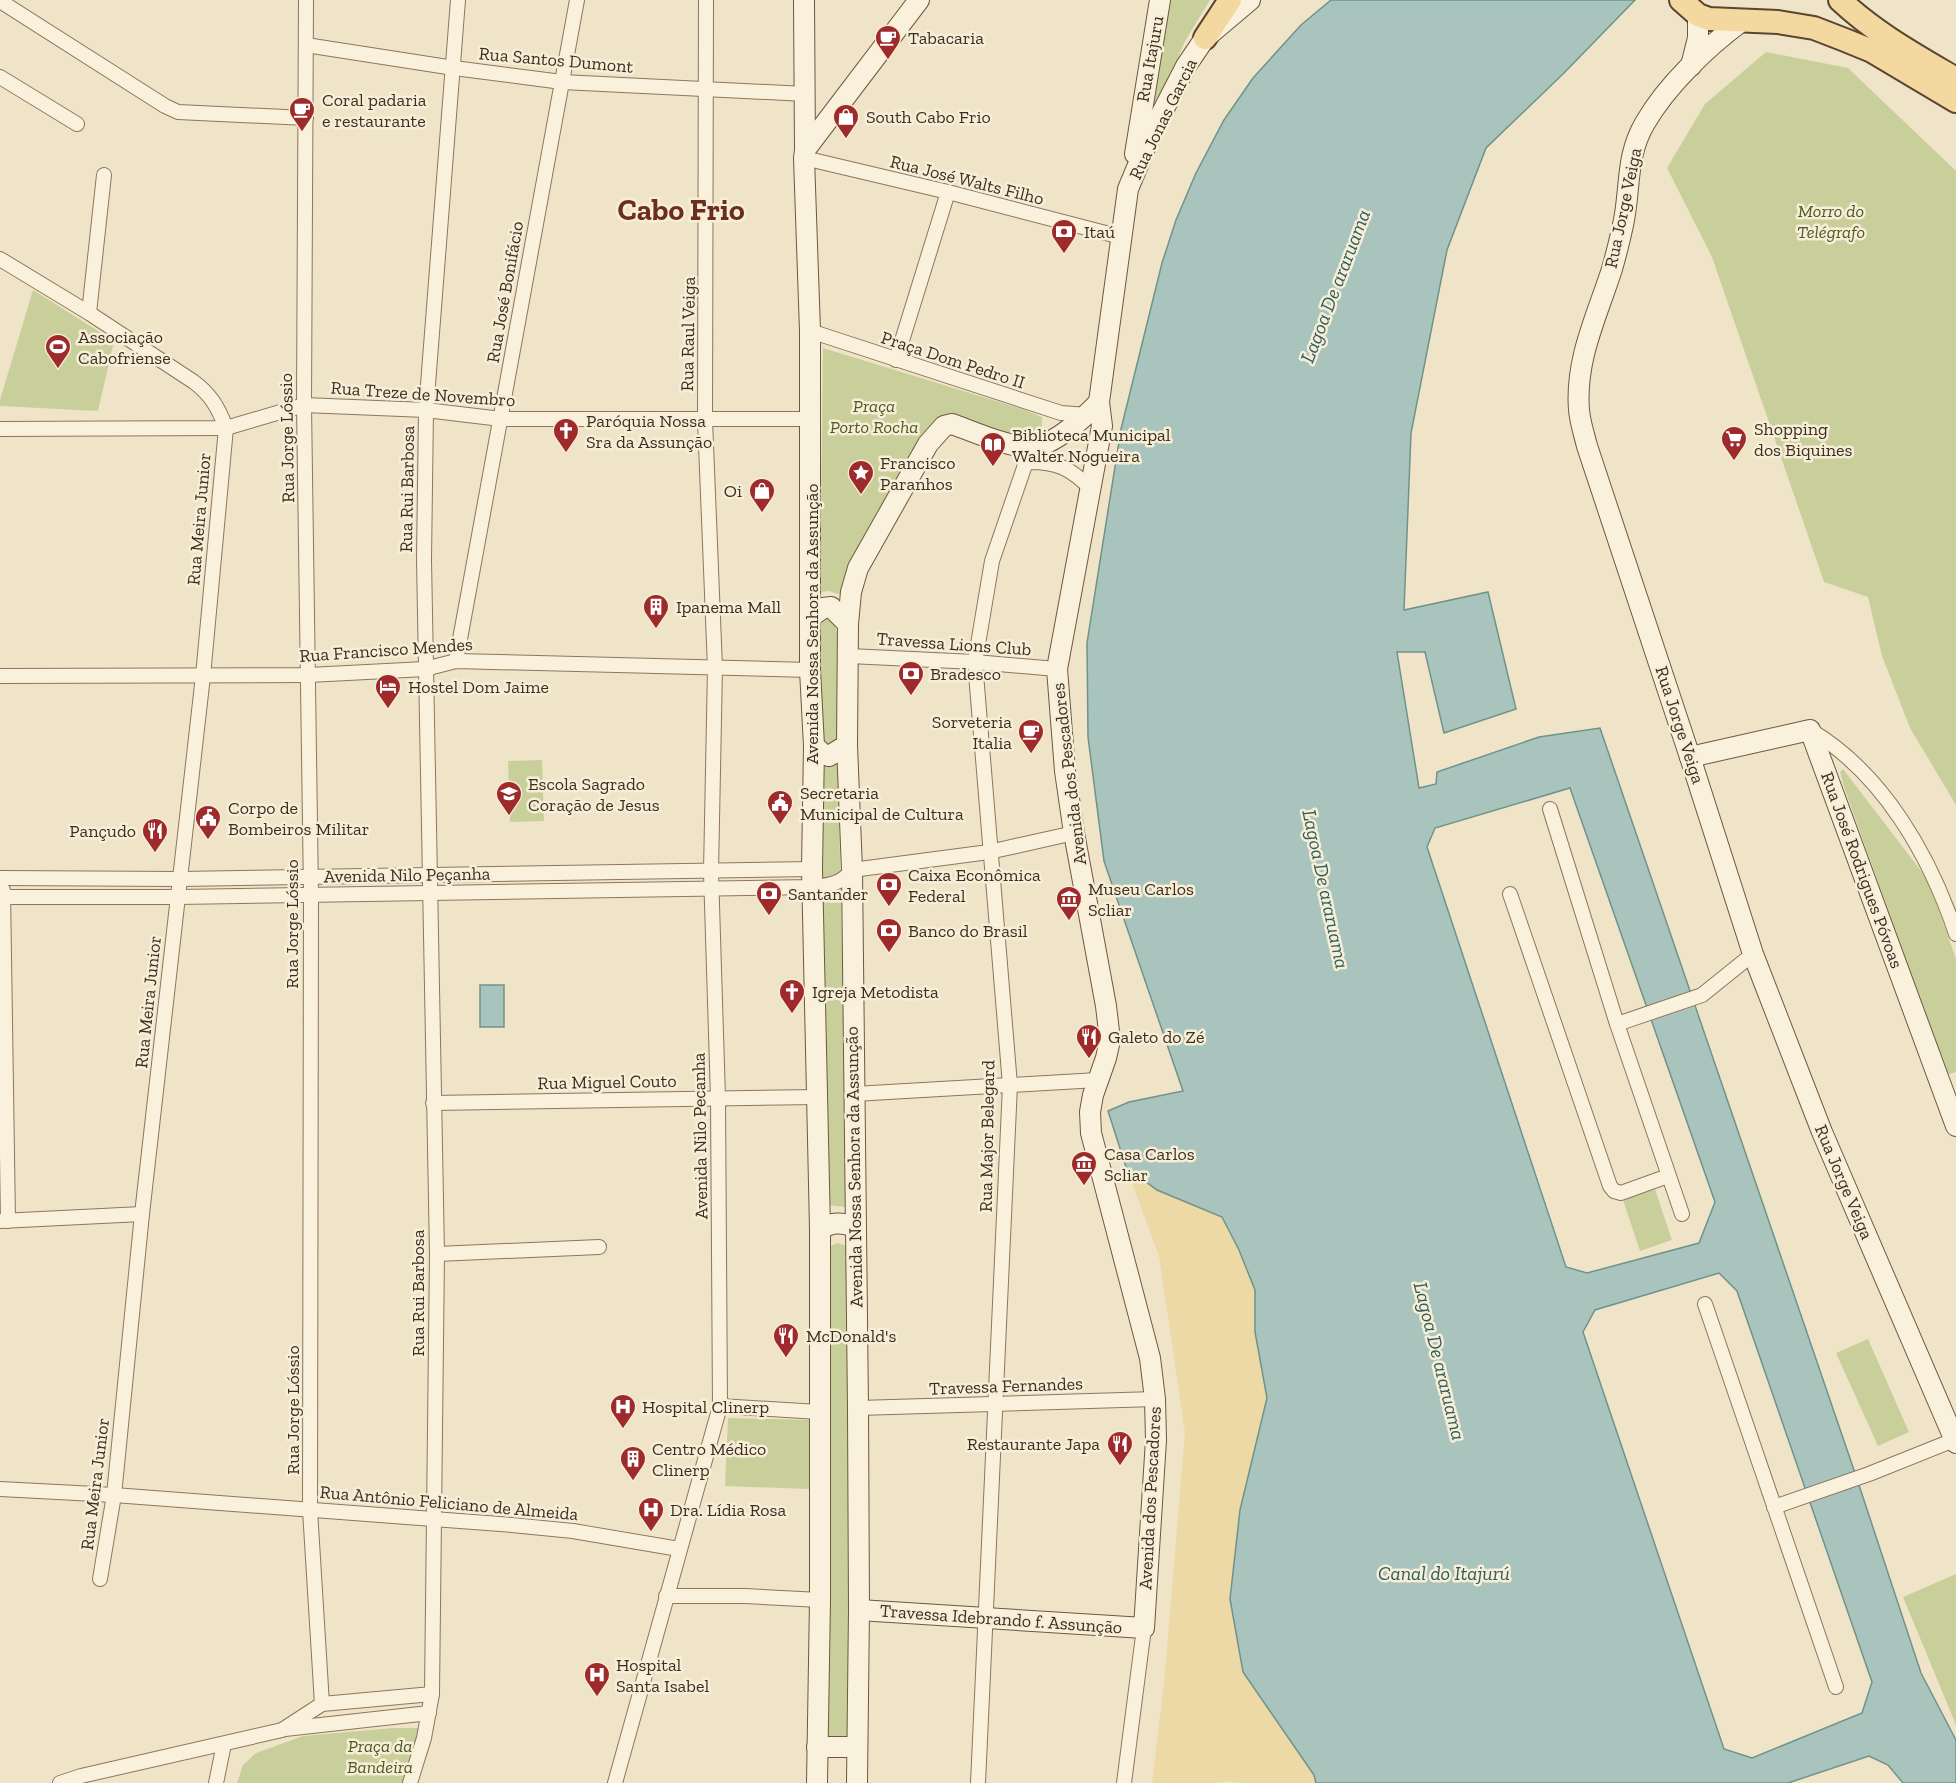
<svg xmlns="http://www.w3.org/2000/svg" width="1956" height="1783" font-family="'Zilla Slab',serif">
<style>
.green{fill:#c9cf9b}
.sand{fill:#ecd9a5}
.water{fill:#a9c4bc;stroke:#6f938a;stroke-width:1.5;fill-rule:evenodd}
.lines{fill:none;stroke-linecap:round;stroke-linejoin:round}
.street-casing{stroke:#8d765c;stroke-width:16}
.secondary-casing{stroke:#6f573f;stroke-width:22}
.primary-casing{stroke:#5b4430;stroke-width:26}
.street{stroke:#faf1dc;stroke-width:14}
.secondary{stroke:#faf1dc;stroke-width:20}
.primary{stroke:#f3d9a0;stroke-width:22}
.labels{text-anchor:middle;stroke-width:5;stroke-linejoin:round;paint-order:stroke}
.poi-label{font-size:18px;fill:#3d2e20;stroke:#f7eed8;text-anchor:start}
.street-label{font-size:18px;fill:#3d2e20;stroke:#f7eed8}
.park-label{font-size:18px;font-style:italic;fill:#4d5a26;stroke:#f7eed8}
.water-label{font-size:20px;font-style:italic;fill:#2f5d5a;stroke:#f7eed8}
.town-label{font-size:30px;font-weight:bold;fill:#6b2e1e;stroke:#f7eed8}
</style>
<rect width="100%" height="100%" fill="#f0e4c8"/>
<!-- green -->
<g class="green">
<polygon points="1166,0 1210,0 1185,41 1155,110 1148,80"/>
<polygon points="1766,52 1848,68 1956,171 1956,805 1910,728 1882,656 1868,597 1824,582 1712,257 1667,168 1705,104"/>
<polygon points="33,290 114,341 98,411 0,406 0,400"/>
<path d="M 823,348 L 1025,410 L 1042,417 L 1042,427 L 1022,437 C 1005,433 960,416 944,419 C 934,421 928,428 921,435 L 848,572 L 842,595 L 829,591 L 820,592 Z"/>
<polygon points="827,615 835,626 842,649 839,816 844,1033 845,1207 828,1205 816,620"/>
<polygon points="542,760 544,821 510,822 508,761"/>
<polygon points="1843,769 1928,880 1956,959 1956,1072 1947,1075 1844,787 1840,772"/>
<polygon points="1655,1189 1672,1240 1640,1251 1623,1200"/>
<polygon points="837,1243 844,1245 849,1250 848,1742 826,1743 827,1248"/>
<polygon points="1868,1339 1909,1432 1878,1446 1836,1353"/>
<polygon points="728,1418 810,1420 809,1489 725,1486"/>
<polygon points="1956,1574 1956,1725 1903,1597"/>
<polygon points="393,1728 419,1728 403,1783 237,1783 243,1765 256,1753 303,1736"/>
</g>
<!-- sand -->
<polygon class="sand" points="1126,1167 1157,1190 1222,1217 1239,1250 1255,1290 1255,1332 1267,1398 1240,1510 1230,1599 1314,1775 1316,1783 1238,1783 1227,1781 1220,1783 1152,1783 1165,1674 1185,1433 1159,1256"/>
<!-- water -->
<g class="water">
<path d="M 1331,0 L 1635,0 L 1564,73 L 1486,148 L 1447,250 L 1411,433 L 1404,610 L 1488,592 L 1516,709 L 1444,733 L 1425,652 L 1397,652 L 1419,788 L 1436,784 L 1437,772 L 1539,737 L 1600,728 L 1855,1473 L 1921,1673 L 1956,1740 L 1956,1783 L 1903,1783 L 1888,1765 L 1869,1756 L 1788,1783 L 1316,1783 L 1314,1775 L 1243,1672 L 1230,1599 L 1240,1510 L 1267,1398 L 1255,1332 L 1255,1290 L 1239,1250 L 1222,1217 L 1157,1190 L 1126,1167 L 1108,1111 L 1129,1102 L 1183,1091 L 1104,861 L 1088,737 L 1087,643 L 1121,429 L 1162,263 L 1176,220 L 1196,173 L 1224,120 L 1253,78 L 1301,25 ZM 1570,788 L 1715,1202 L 1699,1243 L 1587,1273 L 1566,1267 L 1427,847 L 1435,828 ZM 1719,1273 L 1737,1291 L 1872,1682 L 1862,1713 L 1752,1758 L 1724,1749 L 1583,1332 L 1595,1310 Z"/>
<rect x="480" y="985" width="24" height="42"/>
</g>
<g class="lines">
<defs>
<g id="street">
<polyline points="306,0 304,405 311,894 310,1510 322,1704"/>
<polyline points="0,1 165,106 178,112 306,118"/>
<polyline points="306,45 454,68 562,82 806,94"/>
<polyline points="0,77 77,124"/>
<polyline points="804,158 948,192 1121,237"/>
<path d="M 0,259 L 89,313 L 194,382 C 211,395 218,407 226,428 L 203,676 L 142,1214 L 114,1495 L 100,1579"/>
<polyline points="89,313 104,175"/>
<polyline points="810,331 1061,413 1087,415"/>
<polyline points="896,360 948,192"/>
<polyline points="0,429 226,428 304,405 426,410 501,419 811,419"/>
<polyline points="849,656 975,662 1057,669"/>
<polyline points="456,661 577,0"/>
<polyline points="0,676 309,675 425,669 456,661 810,670"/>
<path d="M 1810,730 C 1883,773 1930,856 1956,934"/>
<polyline points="1550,809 1617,1024 1682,1214"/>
<polyline points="0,878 180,879 812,869"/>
<polyline points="3,890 8,1221"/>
<polyline points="1510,894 1610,1186 1614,1191 1621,1193 1668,1176"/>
<path d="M 0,897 L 178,897 L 814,887 C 830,885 841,884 852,870 L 989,852 L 1074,833"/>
<polyline points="1617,1024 1702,995 1753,954"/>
<polyline points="854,1094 1098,1080"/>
<polyline points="433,1103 818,1097"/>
<polyline points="0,1221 142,1214"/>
<polyline points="437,1254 599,1247"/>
<polyline points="1705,1304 1836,1687"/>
<polyline points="720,1406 819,1412"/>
<polyline points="858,1408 1155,1399"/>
<polyline points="0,1489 114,1495 512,1525 573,1531 679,1549"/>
<polyline points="1774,1507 1869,1474 1954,1440"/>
<polyline points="666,1596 745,1596 820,1600"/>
<polyline points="285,1729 429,1713"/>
<polyline points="60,1783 81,1776 282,1730 322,1704 432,1694"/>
<polyline points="216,1783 224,1744"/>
<polyline points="410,1783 424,1738 432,1694 437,1254 424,560 426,410 458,0"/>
<polyline points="615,1783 720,1406 718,1098 711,872 715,668 705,420 706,0"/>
<path d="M 978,1783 L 1010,1085 L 975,662 L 992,561 L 1026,462 C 1056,461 1071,468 1092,490"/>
<polyline points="1124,1783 1144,1628"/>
</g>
<g id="secondary">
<polyline points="804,0 805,150"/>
<path d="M 1742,21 C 1707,47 1667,85 1645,123 C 1625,157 1631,189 1623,225 C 1620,239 1616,255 1612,269 C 1597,316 1575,359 1579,410 C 1580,422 1584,434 1587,446 L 1690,757 L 1753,954 L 1822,1132 L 1956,1443"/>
<polyline points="1691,66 1698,38 1698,15"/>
<polyline points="1135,154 1160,0"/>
<polyline points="811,617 823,608 831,607 848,624"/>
<polyline points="814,746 823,754 829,756 847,745"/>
<polyline points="1690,757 1810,730 1956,1126"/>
<path d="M 820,1229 C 832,1222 842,1222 855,1227"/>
<polyline points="859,1610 1144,1628 1156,1440 1155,1399 1150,1358 1091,1133 1090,1112 1093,1095 1106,1058 1110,1040 1106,1006 1074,833 1065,771 1057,669 1102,426 1099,402 1128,189 1151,134 1186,66 1205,38 1250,0"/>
<polyline points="817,1747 857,1747"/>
<polyline points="817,1783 820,1600 820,1229 812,869 814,746 810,670 810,331 804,158 805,150 919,0"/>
<path d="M 857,1783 L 859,1610 L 858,1408 L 852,870 L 847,745 L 848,624 L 851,592 L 858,568 L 928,444 L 944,426 L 952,424 C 972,431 1012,449 1033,447 C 1054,445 1085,417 1099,402"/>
</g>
<g id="primary">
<polyline points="1681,0 1698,15 1709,19 1778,22 1814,28 1845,40 1872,51 1956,101"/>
<path d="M 1840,0 C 1875,33 1915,55 1956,79"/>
<polyline points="1205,38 1230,0"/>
</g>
</defs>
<!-- street casing -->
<use href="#street" class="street-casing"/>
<!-- secondary casing -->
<use href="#secondary" class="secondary-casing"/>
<!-- primary casing -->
<use href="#primary" class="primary-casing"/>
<!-- street -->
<use href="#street" class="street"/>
<!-- secondary -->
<use href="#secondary" class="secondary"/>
<!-- primary -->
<use href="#primary" class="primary"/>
</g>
<!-- icons -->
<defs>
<symbol id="cafe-pin" viewBox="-11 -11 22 30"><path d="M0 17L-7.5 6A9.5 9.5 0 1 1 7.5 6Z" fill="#9e2a2b" stroke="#f7eed8"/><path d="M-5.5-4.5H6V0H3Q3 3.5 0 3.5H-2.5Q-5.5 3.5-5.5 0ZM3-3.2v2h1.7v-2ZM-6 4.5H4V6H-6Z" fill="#fff"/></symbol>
<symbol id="shop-pin" viewBox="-11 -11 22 30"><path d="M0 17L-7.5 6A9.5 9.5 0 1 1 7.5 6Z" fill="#9e2a2b" stroke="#f7eed8"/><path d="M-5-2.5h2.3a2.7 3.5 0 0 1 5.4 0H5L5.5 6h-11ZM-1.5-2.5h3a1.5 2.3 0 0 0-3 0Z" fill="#fff"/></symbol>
<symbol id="bank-pin" viewBox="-11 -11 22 30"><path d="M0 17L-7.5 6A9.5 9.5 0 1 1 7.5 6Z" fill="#9e2a2b" stroke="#f7eed8"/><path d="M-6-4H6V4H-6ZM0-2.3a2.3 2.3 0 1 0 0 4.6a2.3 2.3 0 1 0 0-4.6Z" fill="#fff"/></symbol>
<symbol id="stadium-pin" viewBox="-11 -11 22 30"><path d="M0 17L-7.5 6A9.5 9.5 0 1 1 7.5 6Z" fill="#9e2a2b" stroke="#f7eed8"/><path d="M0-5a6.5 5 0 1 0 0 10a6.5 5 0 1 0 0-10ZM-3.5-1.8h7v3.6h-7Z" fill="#fff"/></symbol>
<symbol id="church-pin" viewBox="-11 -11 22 30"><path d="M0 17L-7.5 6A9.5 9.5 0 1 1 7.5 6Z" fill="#9e2a2b" stroke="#f7eed8"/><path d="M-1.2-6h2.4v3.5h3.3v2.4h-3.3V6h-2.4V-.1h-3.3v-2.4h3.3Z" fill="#fff"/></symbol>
<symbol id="supermarket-pin" viewBox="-11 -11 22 30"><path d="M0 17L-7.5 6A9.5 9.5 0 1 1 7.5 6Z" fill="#9e2a2b" stroke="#f7eed8"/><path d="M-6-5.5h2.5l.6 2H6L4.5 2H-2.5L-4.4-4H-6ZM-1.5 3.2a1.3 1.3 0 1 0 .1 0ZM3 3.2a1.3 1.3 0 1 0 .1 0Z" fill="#fff"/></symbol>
<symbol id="library-pin" viewBox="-11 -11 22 30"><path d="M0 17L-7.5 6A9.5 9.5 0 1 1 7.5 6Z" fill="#9e2a2b" stroke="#f7eed8"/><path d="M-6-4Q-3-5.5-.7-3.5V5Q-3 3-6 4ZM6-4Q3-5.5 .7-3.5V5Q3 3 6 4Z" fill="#fff"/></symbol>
<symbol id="sight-pin" viewBox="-11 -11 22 30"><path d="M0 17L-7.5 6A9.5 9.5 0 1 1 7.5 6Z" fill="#9e2a2b" stroke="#f7eed8"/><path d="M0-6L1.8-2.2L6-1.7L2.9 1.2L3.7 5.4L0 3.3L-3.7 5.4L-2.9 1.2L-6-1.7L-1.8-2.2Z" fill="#fff"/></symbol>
<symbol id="building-pin" viewBox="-11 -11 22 30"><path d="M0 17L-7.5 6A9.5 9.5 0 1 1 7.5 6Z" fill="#9e2a2b" stroke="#f7eed8"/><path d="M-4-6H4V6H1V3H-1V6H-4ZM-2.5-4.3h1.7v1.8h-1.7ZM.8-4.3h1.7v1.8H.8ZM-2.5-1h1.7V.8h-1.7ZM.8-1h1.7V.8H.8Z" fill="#fff"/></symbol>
<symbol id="hotel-pin" viewBox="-11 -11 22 30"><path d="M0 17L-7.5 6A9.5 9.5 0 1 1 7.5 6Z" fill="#9e2a2b" stroke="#f7eed8"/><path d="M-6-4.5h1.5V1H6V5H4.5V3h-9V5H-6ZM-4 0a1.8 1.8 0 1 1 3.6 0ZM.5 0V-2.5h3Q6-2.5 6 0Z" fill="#fff"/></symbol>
<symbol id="school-pin" viewBox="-11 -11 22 30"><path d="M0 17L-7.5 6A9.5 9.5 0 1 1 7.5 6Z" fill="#9e2a2b" stroke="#f7eed8"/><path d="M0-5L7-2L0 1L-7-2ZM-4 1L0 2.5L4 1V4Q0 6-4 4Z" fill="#fff"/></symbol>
<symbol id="civic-pin" viewBox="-11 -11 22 30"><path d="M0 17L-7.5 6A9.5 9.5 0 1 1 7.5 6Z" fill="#9e2a2b" stroke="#f7eed8"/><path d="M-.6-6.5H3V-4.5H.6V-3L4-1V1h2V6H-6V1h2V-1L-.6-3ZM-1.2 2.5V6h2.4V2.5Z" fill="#fff"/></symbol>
<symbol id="restaurant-pin" viewBox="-11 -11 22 30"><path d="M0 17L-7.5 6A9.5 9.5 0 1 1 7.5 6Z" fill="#9e2a2b" stroke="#f7eed8"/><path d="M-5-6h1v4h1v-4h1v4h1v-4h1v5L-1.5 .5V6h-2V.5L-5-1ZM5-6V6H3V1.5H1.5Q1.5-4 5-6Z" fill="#fff"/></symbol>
<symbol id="museum-pin" viewBox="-11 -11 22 30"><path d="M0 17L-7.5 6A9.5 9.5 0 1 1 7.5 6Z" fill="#9e2a2b" stroke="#f7eed8"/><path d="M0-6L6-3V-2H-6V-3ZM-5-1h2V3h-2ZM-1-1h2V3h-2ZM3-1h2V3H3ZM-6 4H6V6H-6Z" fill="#fff"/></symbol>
<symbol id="hospital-pin" viewBox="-11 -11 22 30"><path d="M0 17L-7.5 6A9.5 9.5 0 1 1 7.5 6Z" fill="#9e2a2b" stroke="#f7eed8"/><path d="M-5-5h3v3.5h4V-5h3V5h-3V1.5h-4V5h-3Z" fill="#fff"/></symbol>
</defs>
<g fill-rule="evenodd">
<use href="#cafe-pin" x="873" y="23" width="30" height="40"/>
<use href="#cafe-pin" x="287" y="95" width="30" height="40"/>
<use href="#shop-pin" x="831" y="102" width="30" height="40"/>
<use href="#bank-pin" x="1049" y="217" width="30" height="40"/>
<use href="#stadium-pin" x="43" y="332" width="30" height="40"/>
<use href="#church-pin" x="551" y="416" width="30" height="40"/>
<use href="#supermarket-pin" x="1719" y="424" width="30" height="40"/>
<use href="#library-pin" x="978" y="430" width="30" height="40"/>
<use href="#sight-pin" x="846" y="458" width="30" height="40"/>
<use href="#shop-pin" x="747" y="476" width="30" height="40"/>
<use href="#building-pin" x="641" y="592" width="30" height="40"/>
<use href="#bank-pin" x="896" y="659" width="30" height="40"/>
<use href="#hotel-pin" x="373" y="672" width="30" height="40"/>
<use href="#cafe-pin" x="1016" y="717" width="30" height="40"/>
<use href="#school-pin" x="494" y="779" width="30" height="40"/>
<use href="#civic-pin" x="765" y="788" width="30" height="40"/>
<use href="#civic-pin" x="193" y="803" width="30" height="40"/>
<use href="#restaurant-pin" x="140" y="816" width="30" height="40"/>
<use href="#bank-pin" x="874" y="870" width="30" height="40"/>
<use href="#bank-pin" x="754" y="879" width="30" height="40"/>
<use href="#museum-pin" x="1054" y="884" width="30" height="40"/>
<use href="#bank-pin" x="874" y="916" width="30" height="40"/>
<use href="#church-pin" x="777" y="977" width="30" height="40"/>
<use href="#restaurant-pin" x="1074" y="1022" width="30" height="40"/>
<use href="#museum-pin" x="1069" y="1149" width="30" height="40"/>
<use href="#restaurant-pin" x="771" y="1321" width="30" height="40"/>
<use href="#hospital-pin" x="608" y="1392" width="30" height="40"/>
<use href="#restaurant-pin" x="1105" y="1429" width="30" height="40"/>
<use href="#building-pin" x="618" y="1444" width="30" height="40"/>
<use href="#hospital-pin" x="636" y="1495" width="30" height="40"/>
<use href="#hospital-pin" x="582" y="1660" width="30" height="40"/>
</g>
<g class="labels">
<!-- poi labels -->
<g class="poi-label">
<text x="908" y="44">Tabacaria</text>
<text x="322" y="106">Coral padaria<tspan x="322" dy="21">e restaurante</tspan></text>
<text x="866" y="123">South Cabo Frio</text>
<text x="1084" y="238">Itaú</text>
<text x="78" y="343">Associação<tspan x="78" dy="21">Cabofriense</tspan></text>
<text x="586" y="427">Paróquia Nossa<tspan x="586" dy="21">Sra da Assunção</tspan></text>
<text x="1754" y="435">Shopping<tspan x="1754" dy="21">dos Biquines</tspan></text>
<text x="1012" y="441">Biblioteca Municipal<tspan x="1012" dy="21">Walter Nogueira</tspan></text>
<text x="880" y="469">Francisco<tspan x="880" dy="21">Paranhos</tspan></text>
<text x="742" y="497" text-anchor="end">Oi</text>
<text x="676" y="613">Ipanema Mall</text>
<text x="930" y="680">Bradesco</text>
<text x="408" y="693">Hostel Dom Jaime</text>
<text x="1012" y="728" text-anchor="end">Sorveteria<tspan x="1012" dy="21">Italia</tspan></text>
<text x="528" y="790">Escola Sagrado<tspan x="528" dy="21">Coração de Jesus</tspan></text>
<text x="800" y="799">Secretaria<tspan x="800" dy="21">Municipal de Cultura</tspan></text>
<text x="228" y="814">Corpo de<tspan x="228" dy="21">Bombeiros Militar</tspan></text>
<text x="136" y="837" text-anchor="end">Pançudo</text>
<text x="908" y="881">Caixa Econômica<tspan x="908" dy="21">Federal</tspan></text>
<text x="1088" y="895">Museu Carlos<tspan x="1088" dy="21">Scliar</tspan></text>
<text x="788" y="900">Santander</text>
<text x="908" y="937">Banco do Brasil</text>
<text x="812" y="998">Igreja Metodista</text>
<text x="1108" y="1043">Galeto do Zé</text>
<text x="1104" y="1160">Casa Carlos<tspan x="1104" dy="21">Scliar</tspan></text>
<text x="806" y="1342">McDonald's</text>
<text x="642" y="1413">Hospital Clinerp</text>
<text x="1100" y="1450" text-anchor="end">Restaurante Japa</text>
<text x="652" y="1455">Centro Médico<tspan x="652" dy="21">Clinerp</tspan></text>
<text x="670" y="1516">Dra. Lídia Rosa</text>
<text x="616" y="1671">Hospital<tspan x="616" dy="21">Santa Isabel</tspan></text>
</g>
<!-- street labels -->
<g class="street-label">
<text transform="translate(1150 59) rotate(-80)" y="6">Rua Itajuru</text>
<text transform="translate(556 60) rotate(5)" y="6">Rua Santos Dumont</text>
<text transform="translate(1163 119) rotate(-64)" y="6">Rua Jonas Garcia</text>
<text transform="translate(967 180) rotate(14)" y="6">Rua José Walts Filho</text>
<text transform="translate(1623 208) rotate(-78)" y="6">Rua Jorge Veiga</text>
<text transform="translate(505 292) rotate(-80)" y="6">Rua José Bonifácio</text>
<text transform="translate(688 334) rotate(-89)" y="6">Rua Raul Veiga</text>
<text transform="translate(953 360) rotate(18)" y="6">Praça Dom Pedro II</text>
<text transform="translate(423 394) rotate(4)" y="6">Rua Treze de Novembro</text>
<text transform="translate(287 438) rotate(-91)" y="6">Rua Jorge Lóssio</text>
<text transform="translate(407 489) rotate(-89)" y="6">Rua Rui Barbosa</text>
<text transform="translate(199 519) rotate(-85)" y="6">Rua Meira Junior</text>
<text transform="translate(812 624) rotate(-90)" y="6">Avenida Nossa Senhora da Assunção</text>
<text transform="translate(954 644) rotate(4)" y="6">Travessa Lions Club</text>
<text transform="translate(386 650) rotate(-4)" y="6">Rua Francisco Mendes</text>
<text transform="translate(1680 725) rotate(72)" y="6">Rua Jorge Veiga</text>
<text transform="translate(1069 774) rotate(-97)" y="6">Avenida dos Pescadores</text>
<text transform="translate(1862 870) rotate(70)" y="6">Rua José Rodrigues Póvoas</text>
<text transform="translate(407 875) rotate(-1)" y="6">Avenida Nilo Peçanha</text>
<text transform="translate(292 924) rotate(-90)" y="6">Rua Jorge Lóssio</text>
<text transform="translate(148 1002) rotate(-84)" y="6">Rua Meira Junior</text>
<text transform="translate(607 1082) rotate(-1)" y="6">Rua Miguel Couto</text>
<text transform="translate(700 1136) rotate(-91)" y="6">Avenida Nilo Pecanha</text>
<text transform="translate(987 1136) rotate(-89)" y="6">Rua Major Belegard</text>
<text transform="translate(854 1167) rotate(-91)" y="6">Avenida Nossa Senhora da Assunção</text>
<text transform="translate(1844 1182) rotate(67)" y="6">Rua Jorge Veiga</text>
<text transform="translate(418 1293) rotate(-90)" y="6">Rua Rui Barbosa</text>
<text transform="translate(1006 1386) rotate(-2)" y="6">Travessa Fernandes</text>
<text transform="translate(293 1410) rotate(-90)" y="6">Rua Jorge Lóssio</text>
<text transform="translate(95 1484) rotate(-83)" y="6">Rua Meira Junior</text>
<text transform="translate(1150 1498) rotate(-87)" y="6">Avenida dos Pescadores</text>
<text transform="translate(449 1503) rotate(5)" y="6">Rua Antônio Feliciano de Almeida</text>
<text transform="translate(1001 1619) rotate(4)" y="6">Travessa Idebrando f. Assunção</text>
</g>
<!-- park labels -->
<g class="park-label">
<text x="1831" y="217">Morro do<tspan x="1831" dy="21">Telégrafo</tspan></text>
<text x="874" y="412">Praça<tspan x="874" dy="21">Porto Rocha</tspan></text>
<text x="380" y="1752">Praça da<tspan x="380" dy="21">Bandeira</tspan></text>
</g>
<!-- water labels -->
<g class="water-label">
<text transform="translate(1335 286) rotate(-69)" y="7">Lagoa De araruama</text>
<text transform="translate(1326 889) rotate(78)" y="7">Lagoa De araruama</text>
<text transform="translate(1440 1361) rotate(76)" y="7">Lagoa De araruama</text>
<text x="1444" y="1580">Canal do Itajurú</text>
</g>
<!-- town labels -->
<g class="town-label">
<text x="681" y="220">Cabo Frio</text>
</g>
</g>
</svg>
